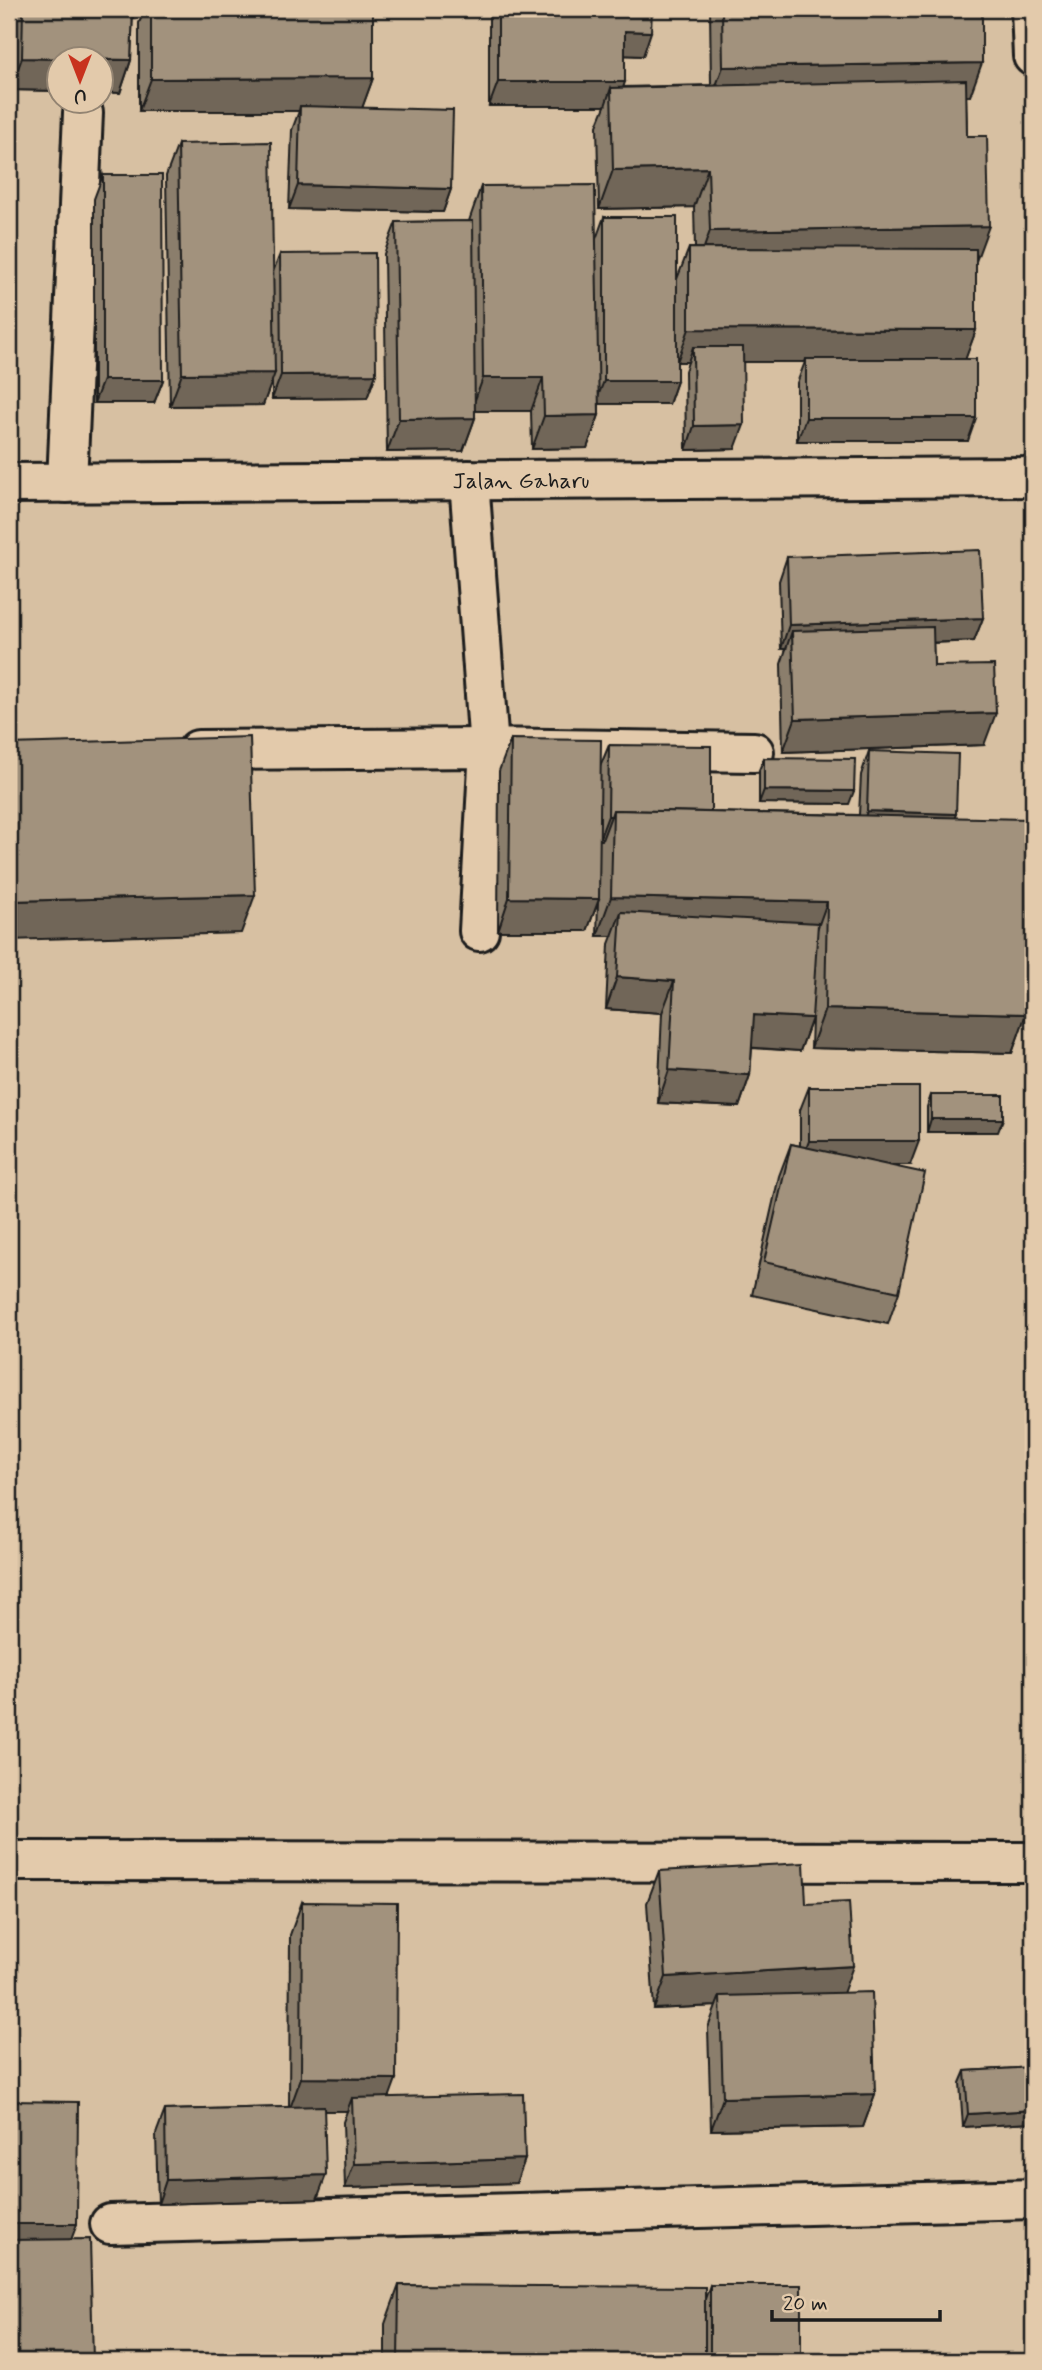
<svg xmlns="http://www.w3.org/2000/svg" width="1042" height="2370" font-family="Mynerve,sans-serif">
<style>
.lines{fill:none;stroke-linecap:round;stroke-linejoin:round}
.minor-casing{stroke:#1c1c1c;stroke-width:44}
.major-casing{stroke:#1c1c1c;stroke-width:44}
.minor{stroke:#e3caab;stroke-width:38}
.major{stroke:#e3caab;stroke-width:38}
.wall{fill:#8b7e6c;stroke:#1c1c1c;stroke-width:2}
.shaded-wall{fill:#716658;stroke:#1c1c1c;stroke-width:2}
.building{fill:#a2927d;stroke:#1c1c1c;stroke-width:2}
.labels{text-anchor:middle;stroke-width:7;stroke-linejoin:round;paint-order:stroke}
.street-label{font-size:23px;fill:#1c1c1c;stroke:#e3caab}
</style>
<rect width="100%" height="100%" fill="#d7c0a2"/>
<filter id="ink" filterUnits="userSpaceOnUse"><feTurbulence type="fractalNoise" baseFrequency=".0143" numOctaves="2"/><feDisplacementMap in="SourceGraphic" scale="14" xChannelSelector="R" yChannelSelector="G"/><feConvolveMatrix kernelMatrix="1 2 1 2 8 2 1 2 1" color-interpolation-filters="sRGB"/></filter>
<g filter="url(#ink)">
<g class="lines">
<defs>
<g id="minor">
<polyline points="469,480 489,748 754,752"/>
<polyline points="9,483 1033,477"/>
<polyline points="67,483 83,113"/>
<polyline points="198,750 489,748 479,931"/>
<polyline points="9,1861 1033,1862"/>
<polyline points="110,2224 1033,2199"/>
</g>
<polyline id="major" points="1031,9 1033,56"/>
</defs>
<!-- minor casing -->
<use href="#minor" class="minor-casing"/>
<!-- major casing -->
<use href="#major" class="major-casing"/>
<!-- minor -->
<use href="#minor" class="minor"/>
<!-- major -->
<use href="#major" class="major"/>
</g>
<!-- wall -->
<g class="wall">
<polygon points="12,9 133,9 131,60 120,93 102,92 102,60 60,60 60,91 10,90"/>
<polygon points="145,9 373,9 373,78 362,108 451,189 443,212 289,209 292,130 299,111 139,111 139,23"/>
<polygon points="491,9 652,9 643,56 625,55 623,87 711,85 710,9 982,9 970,96 966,96 967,136 976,263 976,330 965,359 968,441 797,441 797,383 805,362 743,362 735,449 686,450 685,371 688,362 677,362 677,381 669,404 599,404 599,415 587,448 532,449 531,411 475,411 475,418 463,451 387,452 384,254 396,222 469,221 481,186 596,239 604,217 677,279 689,248 695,248 694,207 599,209 597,126 605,106 489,106 489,15"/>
<polygon points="178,144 273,272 280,254 376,374 367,398 272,399 272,380 263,405 170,406 166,176"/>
<polygon points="103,175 163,380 154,403 94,403 94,199"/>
<polygon points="787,557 983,618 974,641 933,643 934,666 984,745 783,752 781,664 786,649 781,649 779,581"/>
<polygon points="511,739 600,767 609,745 711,812 859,815 861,775 869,751 955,817 1026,1014 1012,1053 811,1048 812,1019 800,1051 752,1048 750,1075 739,1107 658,1103 662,1013 606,1009 609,944 612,936 597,936 598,901 587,931 498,931 499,771"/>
<polygon points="764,758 849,804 759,803 759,770"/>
<polygon points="809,1087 910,1165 888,1165 899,1292 888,1324 752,1295 779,1176 791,1144 800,1146 800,1110"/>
<polygon points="931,1095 998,1132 927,1132 927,1107"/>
<polygon points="659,1871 806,1904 843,1993 875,2094 863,2127 711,2130 708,2028 716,2006 654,2009 647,1903"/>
<polygon points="302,1902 389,2097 525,2159 516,2183 345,2188 343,2122 347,2111 324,2111 317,2199 158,2204 156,2134 165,2110 289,2107 290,1935"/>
<polygon points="1033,2067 1033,2117 1031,2123 963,2127 960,2083 965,2071"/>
<polygon points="399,2285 705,2299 710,2285 801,2361 385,2361 385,2324"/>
</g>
<!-- shaded-wall -->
<g class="shaded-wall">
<polygon points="625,31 651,32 643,56 617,55"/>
<polygon points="22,58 95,60 60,60 60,91 10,90"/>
<polygon points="102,60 131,60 120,93 102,92"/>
<polygon points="982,63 970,96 711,99 723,67"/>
<polygon points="373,78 361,111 300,106 299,111 139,111 151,79"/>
<polygon points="498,82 625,82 617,106 611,88 605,106 489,106"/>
<polygon points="708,168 694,207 599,209 613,170"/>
<polygon points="298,185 451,189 443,212 289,209"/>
<polygon points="989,226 975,264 696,270 710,231"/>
<polygon points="689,329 976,330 964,363 806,359 805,362 693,362 693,347 688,362 677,362"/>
<polygon points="275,373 263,405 170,406 182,374"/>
<polygon points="376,374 367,398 272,399 281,375"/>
<polygon points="483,378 543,378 531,411 471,411"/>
<polygon points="103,380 163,380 154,403 94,403"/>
<polygon points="604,381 677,381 669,404 595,404"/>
<polygon points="599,415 587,448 532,449 544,416"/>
<polygon points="475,418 463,451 387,452 399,419"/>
<polygon points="806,418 976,418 968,441 797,441"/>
<polygon points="744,425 735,449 686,450 694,426"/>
<polygon points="983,618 974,641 793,648 792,631 786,649 781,649 789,625"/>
<polygon points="996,713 984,745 783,752 795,719"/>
<polygon points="764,790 854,791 849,804 759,803"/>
<polygon points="867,811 956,814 947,838 859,835"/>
<polygon points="608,816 611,816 602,840 599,840"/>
<polygon points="255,895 241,933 9,940 9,901"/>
<polygon points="611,897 827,902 813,941 621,912 612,936 597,936"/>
<polygon points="509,898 599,899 587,931 498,931"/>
<polygon points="617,977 674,981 662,1013 606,1009"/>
<polygon points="825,1009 1026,1014 1012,1053 811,1048"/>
<polygon points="754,1015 812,1018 800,1051 742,1047"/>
<polygon points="669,1070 750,1075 739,1107 658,1103"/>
<polygon points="931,1119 1003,1119 998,1132 927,1132"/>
<polygon points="809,1141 919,1141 910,1165 800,1165"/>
<polygon points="853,1966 841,1999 720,1996 716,2006 654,2009 666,1977"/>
<polygon points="301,2078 396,2079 384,2112 352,2098 347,2111 289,2111"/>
<polygon points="875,2094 863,2127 711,2130 723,2098"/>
<polygon points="1033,2110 1033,2117 1031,2123 963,2127 968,2114"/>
<polygon points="525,2159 516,2183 345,2188 354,2164"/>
<polygon points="326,2175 317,2199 158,2204 166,2180"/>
<polygon points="9,2224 77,2224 68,2248 9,2247"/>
</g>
<!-- building -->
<g class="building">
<polygon points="23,9 133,9 131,60 22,58"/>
<polygon points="151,9 373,9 373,78 151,79"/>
<polygon points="498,9 652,9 651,32 625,31 625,82 498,82"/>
<polygon points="722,9 982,9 982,63 723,67"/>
<polygon points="966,80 967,136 987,136 989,226 710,231 708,168 613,170 611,88"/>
<polygon points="300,106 453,110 451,189 298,185"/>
<polygon points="271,142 275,373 182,374 178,144"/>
<polygon points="103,175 162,175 163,380 103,380"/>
<polygon points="595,185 599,415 544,416 543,378 483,378 481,186"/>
<rect x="604" y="217" width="73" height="164"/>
<polygon points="473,221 475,418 399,419 396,222"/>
<polygon points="689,248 976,249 976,330 689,329"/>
<polygon points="375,253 376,374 281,375 280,254"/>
<polygon points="693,347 743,347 744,425 694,426"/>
<rect x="806" y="359" width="170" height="59"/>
<polygon points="980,550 983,618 789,625 787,557"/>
<polygon points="933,627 934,666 994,665 996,713 795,719 792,631"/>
<polygon points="250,737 255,895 9,901 9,744"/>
<polygon points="511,739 601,740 599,899 509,898"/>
<polygon points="609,745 711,746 711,812 613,810 611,816 608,816"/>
<polygon points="869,751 958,754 956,814 867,811"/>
<polygon points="764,758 855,759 854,791 764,790"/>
<polygon points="613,810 1030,819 1026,1014 825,1009 827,902 611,897"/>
<polygon points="621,912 818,923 812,1018 754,1015 750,1075 669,1070 674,981 617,977"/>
<rect x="809" y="1087" width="110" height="54"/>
<rect x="931" y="1095" width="72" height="24"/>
<polygon points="791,1144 925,1173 899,1292 764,1262"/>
<polygon points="804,1863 806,1904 849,1902 853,1966 666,1977 659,1871"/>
<polygon points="302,1902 397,1903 396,2079 301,2078"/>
<polygon points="872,1992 875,2094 723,2098 720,1996"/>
<polygon points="1033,2067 1033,2110 968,2114 965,2071"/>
<polygon points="523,2094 525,2159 354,2164 352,2098"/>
<polygon points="9,2101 78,2102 77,2224 9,2224"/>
<polygon points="324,2106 326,2175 166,2180 165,2110"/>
<polygon points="90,2239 93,2361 9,2361 9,2240"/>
<polygon points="399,2285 705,2287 705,2361 398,2361"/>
<rect x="710" y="2285" width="91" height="76"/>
</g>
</g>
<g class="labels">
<!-- street labels -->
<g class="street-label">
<text x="521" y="488">Jalan Gaharu</text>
</g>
</g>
<!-- margin -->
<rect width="1042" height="2370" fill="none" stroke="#e3caab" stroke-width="35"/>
<rect x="18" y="18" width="1007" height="2335" fill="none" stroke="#1c1c1c" stroke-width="2.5" filter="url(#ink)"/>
<!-- north arrow -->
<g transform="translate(80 80) rotate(180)"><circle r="33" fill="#e3caab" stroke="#938472" stroke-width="2"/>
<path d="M0-5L12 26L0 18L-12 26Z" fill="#c8321e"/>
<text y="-10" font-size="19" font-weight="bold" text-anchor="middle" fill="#1c1c1c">U</text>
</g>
<!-- scale -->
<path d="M772 2310v10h168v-10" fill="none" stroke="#1c1c1c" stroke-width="3.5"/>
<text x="783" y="2310" font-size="21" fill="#1c1c1c" stroke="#e3caab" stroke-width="5" paint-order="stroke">20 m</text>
</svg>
